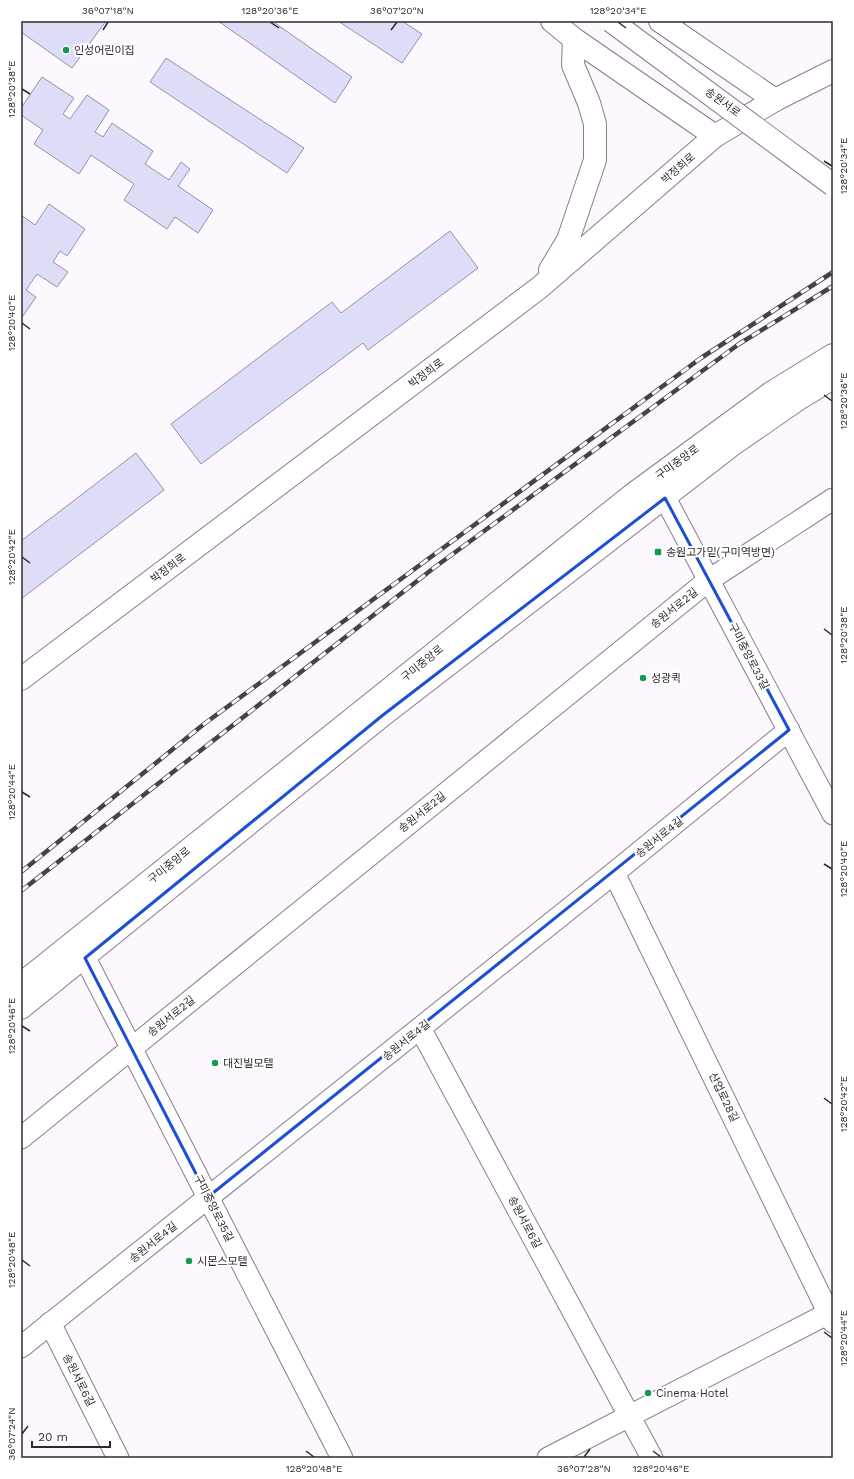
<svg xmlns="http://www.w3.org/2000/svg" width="854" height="1479" font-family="'Work Sans','Noto Sans KR',sans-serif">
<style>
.building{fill:#ddddf7;stroke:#9292aa}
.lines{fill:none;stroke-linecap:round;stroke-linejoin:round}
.street-casing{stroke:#8b7b8f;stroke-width:23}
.secondary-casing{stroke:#8b7b8f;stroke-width:24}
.street{stroke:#fff;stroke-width:21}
.secondary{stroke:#fff;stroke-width:22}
.rail-casing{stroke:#474149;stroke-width:4.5}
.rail{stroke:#fff;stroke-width:3;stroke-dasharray:9;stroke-linecap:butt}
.secondary-bridge-casing{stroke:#8b7b8f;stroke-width:24;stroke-linecap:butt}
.secondary-bridge{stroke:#fff;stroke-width:22}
.marked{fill:none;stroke:#1d4ed8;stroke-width:3;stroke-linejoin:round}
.ticks{fill:none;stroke:#2e2830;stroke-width:1.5}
.poi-dot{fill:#1a9552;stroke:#fff;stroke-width:1.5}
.labels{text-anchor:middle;stroke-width:4;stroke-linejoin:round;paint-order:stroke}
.poi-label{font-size:11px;fill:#2e2830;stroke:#fff;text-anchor:start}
.street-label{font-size:11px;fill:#2e2830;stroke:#fff}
.neatline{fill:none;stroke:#2e2830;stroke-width:1.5}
.ticks-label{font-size:10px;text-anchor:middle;fill:#2e2830}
</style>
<rect width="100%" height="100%" fill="#fcf8fd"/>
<!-- building -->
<g class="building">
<polygon points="21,21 106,21 72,68 21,32"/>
<polygon points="218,21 272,21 352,77 335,103"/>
<polygon points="338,21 402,21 422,34 402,63"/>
<polygon points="166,58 304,148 287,173 150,82"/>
<polygon points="42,77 74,98 63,114 70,119 87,95 109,110 95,132 103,137 112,123 153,151 145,164 169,180 181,162 190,169 178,186 213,210 198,233 175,217 167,229 124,200 134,184 91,155 79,174 34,144 43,130 21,115 21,108"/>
<polygon points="49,204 85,229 67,256 60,251 53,262 68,272 57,287 37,274 26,290 36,297 21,319 21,215 35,225"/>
<polygon points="450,231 478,268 368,350 363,343 201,464 171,424 332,302 341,313"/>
<polygon points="136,453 164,490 21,599 21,541"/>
</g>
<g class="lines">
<defs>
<g id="street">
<polyline points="665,498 833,814"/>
<polyline points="614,873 833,1322"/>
<polyline points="85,958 342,1458"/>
<polyline points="420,1028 652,1458"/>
<polyline points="21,1138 709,580 833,499"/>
<polyline points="50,1323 118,1458"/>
<polyline points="21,1347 614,873 789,730"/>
<polyline points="548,1458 833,1311"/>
</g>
<g id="secondary">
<polyline points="552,21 574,39 715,136"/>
<polyline points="660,21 775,100"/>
<polyline points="550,270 568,240 595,160 595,124 589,103 573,65 574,39"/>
<polyline points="21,679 539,288 715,136 775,100 833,71"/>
<polyline points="21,984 632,495 771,393 833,355"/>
<polyline points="21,1008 383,715 732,445 800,398 833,378"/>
</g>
</defs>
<!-- street casing -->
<use href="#street" class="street-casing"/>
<!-- secondary casing -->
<use href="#secondary" class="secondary-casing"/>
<!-- street -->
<use href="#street" class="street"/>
<!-- secondary -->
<use href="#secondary" class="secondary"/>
<defs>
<g id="rail">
<polyline points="21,872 204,724 701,358 833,272"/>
<polyline points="21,891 435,567 739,344 833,286"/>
</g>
</defs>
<!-- rail casing -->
<use href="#rail" class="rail-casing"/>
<!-- rail -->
<use href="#rail" class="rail"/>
<defs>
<polyline id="secondary-bridge" points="611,21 833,185"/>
</defs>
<!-- secondary-bridge casing -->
<use href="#secondary-bridge" class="secondary-bridge-casing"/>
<!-- secondary-bridge -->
<use href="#secondary-bridge" class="secondary-bridge"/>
</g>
<!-- marked area -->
<path class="marked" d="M 665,498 L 789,730 L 208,1197 L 85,958 L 383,715 Z"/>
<!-- ticks -->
<path class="ticks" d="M 270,22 L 279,28M 618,22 L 626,28M 103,30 L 108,22M 391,30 L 397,22M 22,89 L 30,94M 824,161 L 832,166M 22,323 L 30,329M 824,395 L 832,401M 22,557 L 30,563M 824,629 L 832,635M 22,792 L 30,797M 824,864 L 832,869M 22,1026 L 30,1031M 824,1098 L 832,1104M 22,1260 L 30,1266M 824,1332 L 832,1338M 22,1434 L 28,1426M 306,1451 L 314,1457M 653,1451 L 661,1457M 584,1457 L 590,1449"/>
<!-- markers -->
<g class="poi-dot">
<circle cx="66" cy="50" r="4"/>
<rect x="654" y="548" width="8" height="8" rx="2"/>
<circle cx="643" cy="678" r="4"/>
<circle cx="215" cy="1063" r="4"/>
<circle cx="189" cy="1261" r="4"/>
<circle cx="648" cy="1393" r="4"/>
</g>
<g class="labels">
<!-- poi labels -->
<g class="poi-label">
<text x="74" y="54">인성어린이집</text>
<text x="666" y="556">송원고가밑(구미역방면)</text>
<text x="651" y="682">성광퀵</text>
<text x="223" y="1067">대진빌모텔</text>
<text x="197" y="1265">시몬스모텔</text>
<text x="656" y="1397">Cinema Hotel</text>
</g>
<!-- street labels -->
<g class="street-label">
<text transform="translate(723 102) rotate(36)" y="4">송원서로</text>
<text transform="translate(678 168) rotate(-41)" y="4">박정희로</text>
<text transform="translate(426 373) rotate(-37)" y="4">박정희로</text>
<text transform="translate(677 462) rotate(-36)" y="4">구미중앙로</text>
<text transform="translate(168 568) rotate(-37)" y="4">박정희로</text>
<text transform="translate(674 608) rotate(-39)" y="4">송원서로2길</text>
<text transform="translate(749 656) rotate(62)" y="4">구미중앙로33길</text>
<text transform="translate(422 663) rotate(-39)" y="4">구미중앙로</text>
<text transform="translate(422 812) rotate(-39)" y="4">송원서로2길</text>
<text transform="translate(659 837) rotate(-39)" y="4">송원서로4길</text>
<text transform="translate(169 865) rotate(-39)" y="4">구미중앙로</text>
<text transform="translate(171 1016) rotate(-39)" y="4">송원서로2길</text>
<text transform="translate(406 1040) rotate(-39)" y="4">송원서로4길</text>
<text transform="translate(724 1097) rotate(64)" y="4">산업로28길</text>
<text transform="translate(214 1208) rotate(63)" y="4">구미중앙로35길</text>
<text transform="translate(525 1222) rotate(62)" y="4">송원서로6길</text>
<text transform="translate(153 1242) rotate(-39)" y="4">송원서로4길</text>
<text transform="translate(79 1380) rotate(63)" y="4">송원서로6길</text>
</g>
</g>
<!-- border -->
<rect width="854" height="1479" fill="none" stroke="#ffffff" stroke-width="44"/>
<!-- scale -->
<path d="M32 1441v6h78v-6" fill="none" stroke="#2e2830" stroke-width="2"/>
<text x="38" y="1441" font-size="12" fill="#2e2830" stroke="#ffffff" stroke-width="3" paint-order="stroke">20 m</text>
<rect x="22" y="22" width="810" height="1435" class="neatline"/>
<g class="ticks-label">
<text x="108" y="14">36°07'18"N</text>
<text x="270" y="14">128°20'36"E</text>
<text x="397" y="14">36°07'20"N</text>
<text x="618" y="14">128°20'34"E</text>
<text transform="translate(11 89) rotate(-90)" y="4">128°20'38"E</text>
<text transform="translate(843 166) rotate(-90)" y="4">128°20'34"E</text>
<text transform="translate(11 323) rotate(-90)" y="4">128°20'40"E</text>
<text transform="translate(843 401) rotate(-90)" y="4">128°20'36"E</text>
<text transform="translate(11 557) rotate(-90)" y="4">128°20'42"E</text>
<text transform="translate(843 635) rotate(-90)" y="4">128°20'38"E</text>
<text transform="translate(11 792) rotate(-90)" y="4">128°20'44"E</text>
<text transform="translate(843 869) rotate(-90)" y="4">128°20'40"E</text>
<text transform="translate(11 1026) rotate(-90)" y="4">128°20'46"E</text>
<text transform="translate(843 1104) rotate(-90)" y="4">128°20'42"E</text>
<text transform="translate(11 1260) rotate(-90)" y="4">128°20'48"E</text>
<text transform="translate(843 1338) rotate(-90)" y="4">128°20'44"E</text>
<text transform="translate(11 1434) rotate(-90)" y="4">36°07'24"N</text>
<text x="314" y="1472">128°20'48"E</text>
<text x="584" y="1472">36°07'28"N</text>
<text x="661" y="1472">128°20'46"E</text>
</g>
</svg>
